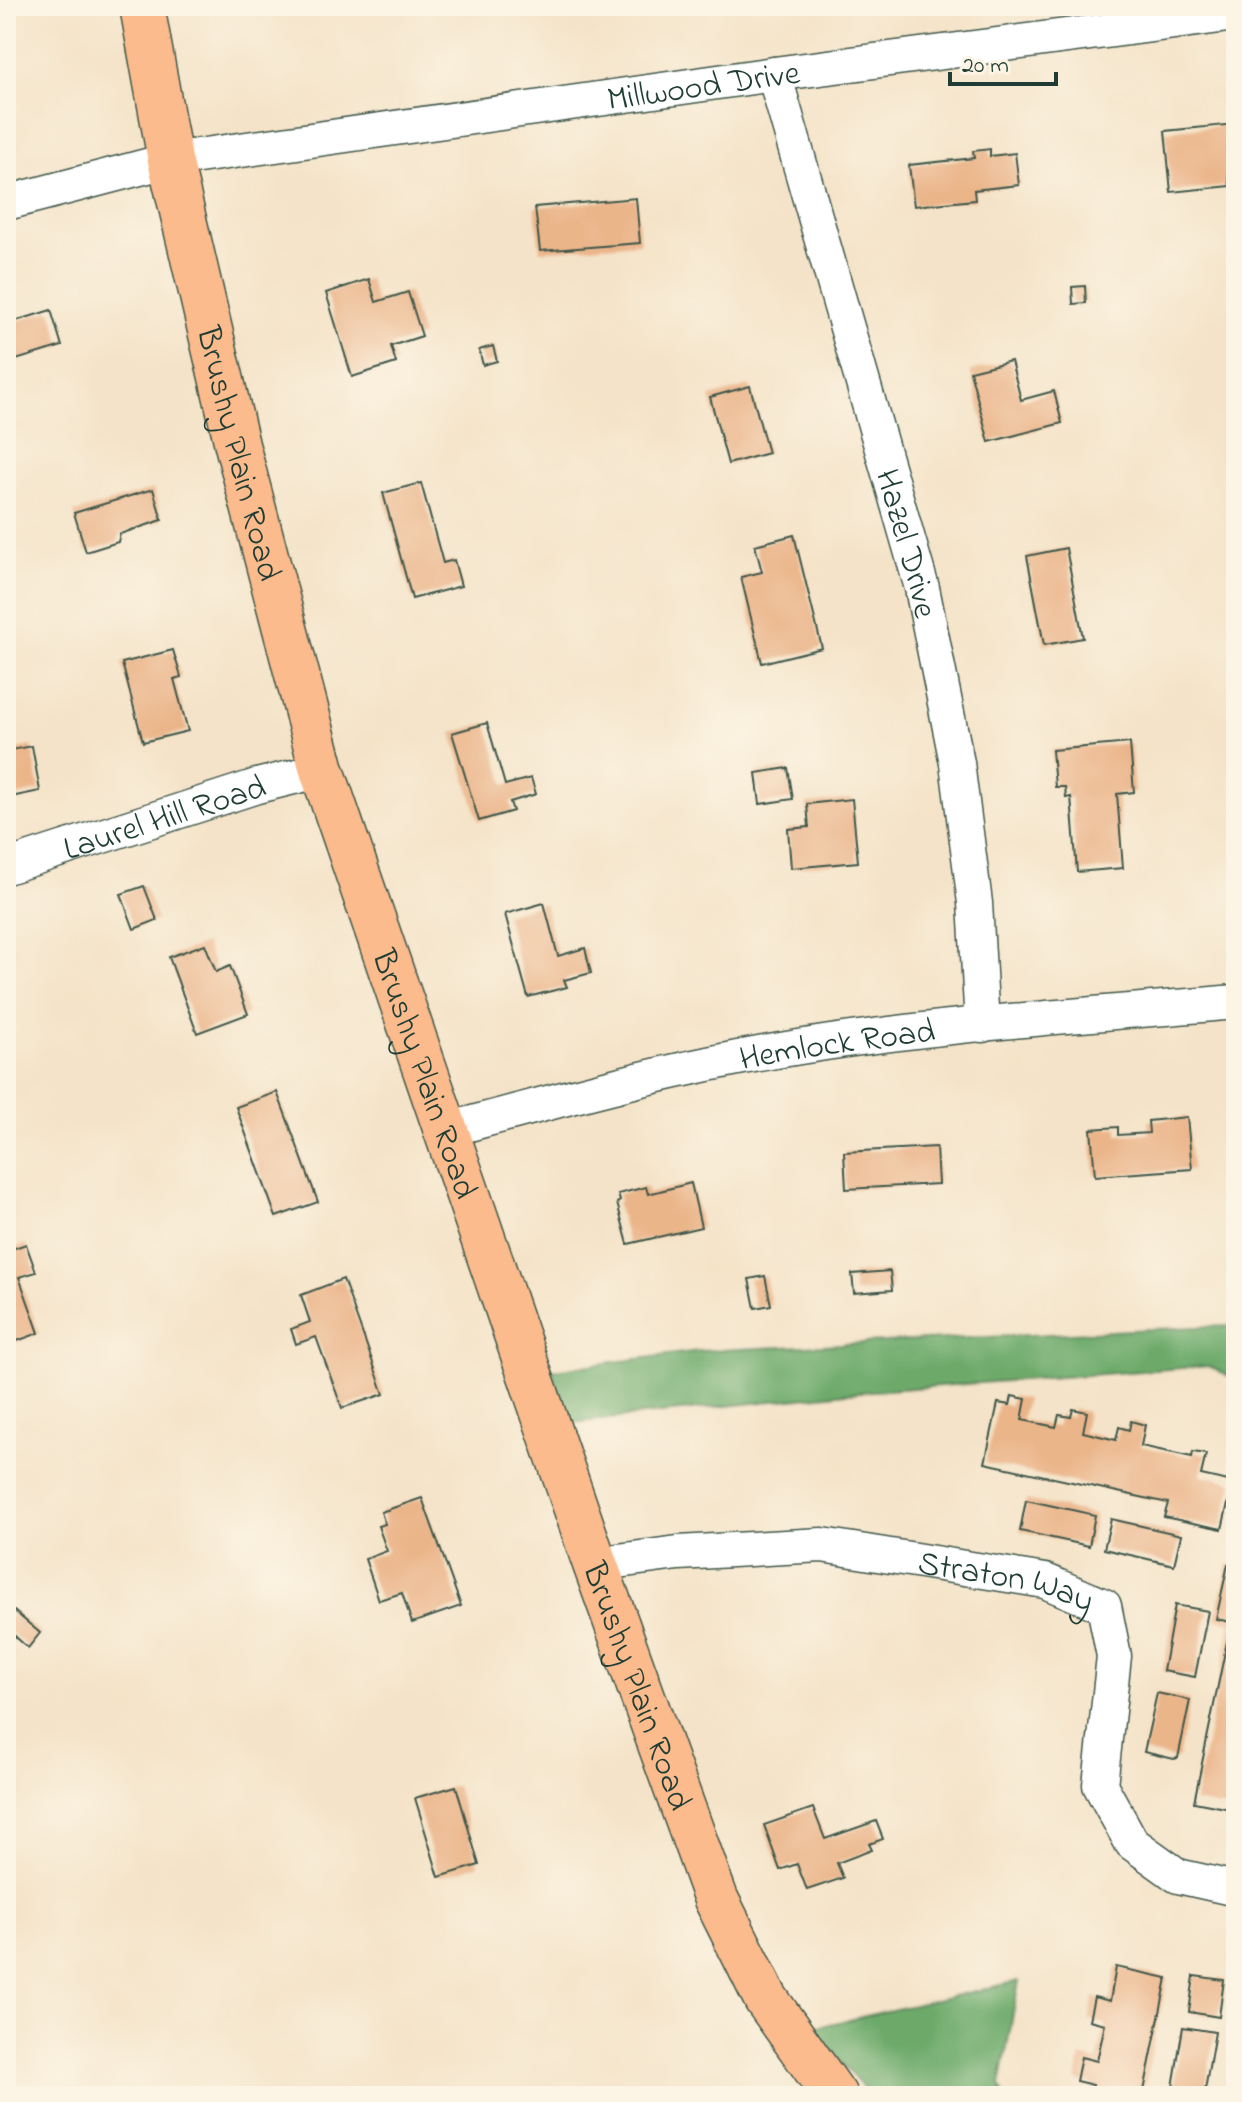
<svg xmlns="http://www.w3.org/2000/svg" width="1242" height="2102" font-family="'Indie Flower',sans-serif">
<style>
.forest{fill:#6daa6b;stroke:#467450;stroke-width:2}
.building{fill:#ebb58a}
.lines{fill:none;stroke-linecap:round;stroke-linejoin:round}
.minor-casing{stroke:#3f564a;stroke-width:37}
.major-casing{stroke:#3f564a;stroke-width:47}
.minor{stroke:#fff;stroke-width:34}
.major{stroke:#fbbb8c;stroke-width:44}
.labels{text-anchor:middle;stroke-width:8;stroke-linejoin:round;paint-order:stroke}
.street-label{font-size:34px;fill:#1f3d34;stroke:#fcf5e5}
</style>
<rect width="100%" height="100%" fill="#fcf5e5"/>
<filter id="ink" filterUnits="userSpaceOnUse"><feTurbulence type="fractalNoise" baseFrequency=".0125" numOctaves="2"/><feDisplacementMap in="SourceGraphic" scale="16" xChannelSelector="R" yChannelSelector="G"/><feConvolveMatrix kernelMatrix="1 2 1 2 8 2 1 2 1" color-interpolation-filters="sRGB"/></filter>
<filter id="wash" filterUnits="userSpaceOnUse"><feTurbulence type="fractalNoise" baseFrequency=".006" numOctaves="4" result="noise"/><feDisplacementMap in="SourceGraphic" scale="32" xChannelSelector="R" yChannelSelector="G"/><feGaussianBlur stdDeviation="1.8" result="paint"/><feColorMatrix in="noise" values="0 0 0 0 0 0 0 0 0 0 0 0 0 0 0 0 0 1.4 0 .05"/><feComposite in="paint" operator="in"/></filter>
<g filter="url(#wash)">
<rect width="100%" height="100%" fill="#f4e3c8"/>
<!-- forest -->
<g class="forest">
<polygon points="1236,1325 1236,1380 1209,1366 846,1393 571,1423 552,1370 699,1351"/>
<polygon points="1019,1981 1000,2085 1004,2096 870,2096 812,2028"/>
</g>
<g id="blocks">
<!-- building -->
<g class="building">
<polygon points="258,6 303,6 303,8 260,16"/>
<polygon points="1236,124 1236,166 1228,167 1230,186 1171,192 1165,131"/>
<polygon points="990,149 990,156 1015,153 1019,185 974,190 975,200 914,206 909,165 974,158 973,151"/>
<polygon points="636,198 640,243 540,251 535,207"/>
<polygon points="369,279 376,302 408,292 422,336 391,346 396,363 352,377 326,293"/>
<polygon points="1085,286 1086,303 1073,304 1072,287"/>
<polygon points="51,310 62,346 6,363 6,324"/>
<polygon points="493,346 497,361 483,365 479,350"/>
<polygon points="1011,361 1021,400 1054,391 1062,423 989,442 970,371"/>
<polygon points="750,386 768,453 728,464 710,397"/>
<polygon points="421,483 443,563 454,560 461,586 412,599 383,493"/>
<polygon points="153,489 162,520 120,534 118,542 86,552 74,513"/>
<polygon points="794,535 822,648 762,663 741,577 762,572 755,545"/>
<polygon points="1066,548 1083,638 1044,645 1027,556"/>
<polygon points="173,650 181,677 174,679 188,731 143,742 122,663"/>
<polygon points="487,723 505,785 531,778 536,794 510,802 513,811 479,821 452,733"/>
<polygon points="1130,743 1134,792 1117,794 1123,868 1077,872 1071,797 1066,798 1065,787 1055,787 1052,750"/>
<polygon points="32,746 40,791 6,798 6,751"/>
<polygon points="788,768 793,799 760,804 756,773"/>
<polygon points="852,799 858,862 791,868 788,829 809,827 807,804"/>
<polygon points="144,886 157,920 134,929 121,894"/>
<polygon points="544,903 558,956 585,948 591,973 564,980 567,987 528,997 505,914"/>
<polygon points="205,944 216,972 230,966 248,1014 197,1033 169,957"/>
<polygon points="277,1092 318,1202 276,1217 236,1107"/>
<polygon points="1187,1117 1192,1169 1095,1176 1091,1129 1118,1127 1118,1135 1149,1133 1148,1121"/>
<polygon points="936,1147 938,1184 846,1189 844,1152"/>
<polygon points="691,1183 701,1227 628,1244 617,1203 620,1201 618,1194 646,1187 648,1194"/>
<polygon points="26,1244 36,1272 19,1277 39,1333 6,1345 6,1251"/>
<polygon points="890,1271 892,1290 854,1293 852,1274"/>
<polygon points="765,1276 771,1305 755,1308 749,1279"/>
<polygon points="343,1279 384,1394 342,1408 316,1337 296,1344 291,1329 310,1322 301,1295"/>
<polygon points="1012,1396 1026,1399 1022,1420 1056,1427 1059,1415 1071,1417 1073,1409 1087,1412 1083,1432 1116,1440 1119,1427 1129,1430 1131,1421 1145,1425 1141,1446 1192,1457 1193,1452 1206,1454 1201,1475 1233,1482 1222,1529 1164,1517 1168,1503 985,1463 998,1403 1010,1405"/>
<polygon points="422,1498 461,1606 412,1623 402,1593 379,1600 365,1559 387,1551 378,1526 385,1524 381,1512"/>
<polygon points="1026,1500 1095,1515 1089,1546 1020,1531"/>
<polygon points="1111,1519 1181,1535 1174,1565 1104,1549"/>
<polygon points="1228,1564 1236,1566 1236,1810 1194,1802 1231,1622 1216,1619"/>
<polygon points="1175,1605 1208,1611 1195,1677 1163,1671"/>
<polygon points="14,1611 40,1633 28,1648 6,1628 6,1620"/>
<polygon points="1157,1693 1190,1700 1178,1758 1174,1759 1144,1752"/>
<polygon points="456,1786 479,1865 439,1877 415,1798"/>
<polygon points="813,1808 825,1839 876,1821 883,1839 869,1844 872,1850 837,1863 843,1878 807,1890 797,1864 780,1870 764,1825"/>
<polygon points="1116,1967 1167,1978 1143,2096 1091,2096 1093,2085 1076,2081 1081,2057 1097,2061 1105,2024 1089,2020 1094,1997 1110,2001"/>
<polygon points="1194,1976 1224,1980 1219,2017 1189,2012"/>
<polygon points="1183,2027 1215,2032 1204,2096 1172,2093"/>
</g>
</g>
</g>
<g filter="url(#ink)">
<use href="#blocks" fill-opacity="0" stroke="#3f564a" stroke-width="2"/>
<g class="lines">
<defs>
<g id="minor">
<path id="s1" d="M 774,74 L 922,588 L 957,763 L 975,903 L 982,1025"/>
<path id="s2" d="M 6,203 L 170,160 L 774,74 L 1236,14"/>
<path id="s3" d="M 6,867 L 257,786 L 322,770"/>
<path id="s4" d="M 447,1130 C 551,1102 654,1073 759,1054 C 916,1025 1077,1016 1236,1002"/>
<path id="s5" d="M 595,1564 L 678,1553 L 822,1545 L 1045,1581 L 1104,1606 L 1114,1656 L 1100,1785 L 1132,1843 L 1178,1876 L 1236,1889"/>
</g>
<g id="major">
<path id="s6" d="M 142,6 L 170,160 L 237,445 L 322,770 L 595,1564 L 716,1899 L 766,1999 L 835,2096"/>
</g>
</defs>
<!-- minor casing -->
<use href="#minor" class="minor-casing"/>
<!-- major casing -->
<use href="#major" class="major-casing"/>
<!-- minor -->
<use href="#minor" class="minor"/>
<!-- major -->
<use href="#major" class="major"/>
</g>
</g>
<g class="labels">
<!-- street labels -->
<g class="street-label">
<text dy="12" stroke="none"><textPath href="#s2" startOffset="708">Millwood Drive</textPath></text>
<text dy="12" stroke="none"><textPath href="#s6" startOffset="458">Brushy Plain Road</textPath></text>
<text dy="12" stroke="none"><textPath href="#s1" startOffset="488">Hazel Drive</textPath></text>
<text dy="12" stroke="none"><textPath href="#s3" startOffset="166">Laurel Hill Road</textPath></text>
<text dy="12" stroke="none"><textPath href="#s4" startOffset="400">Hemlock Road</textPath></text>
<text dy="12" stroke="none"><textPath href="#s6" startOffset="1106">Brushy Plain Road</textPath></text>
<text dy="12" stroke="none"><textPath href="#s5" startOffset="416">Straton Way</textPath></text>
<text dy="12" stroke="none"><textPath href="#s6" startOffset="1754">Brushy Plain Road</textPath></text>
</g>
</g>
<!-- margin -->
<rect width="1242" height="2102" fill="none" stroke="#fcf5e5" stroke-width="32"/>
<!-- scale -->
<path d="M950 72v12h106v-12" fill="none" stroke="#1f3d34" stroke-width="4"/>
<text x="962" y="72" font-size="24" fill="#1f3d34" stroke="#fcf5e5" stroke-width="6" paint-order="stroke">20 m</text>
</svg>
